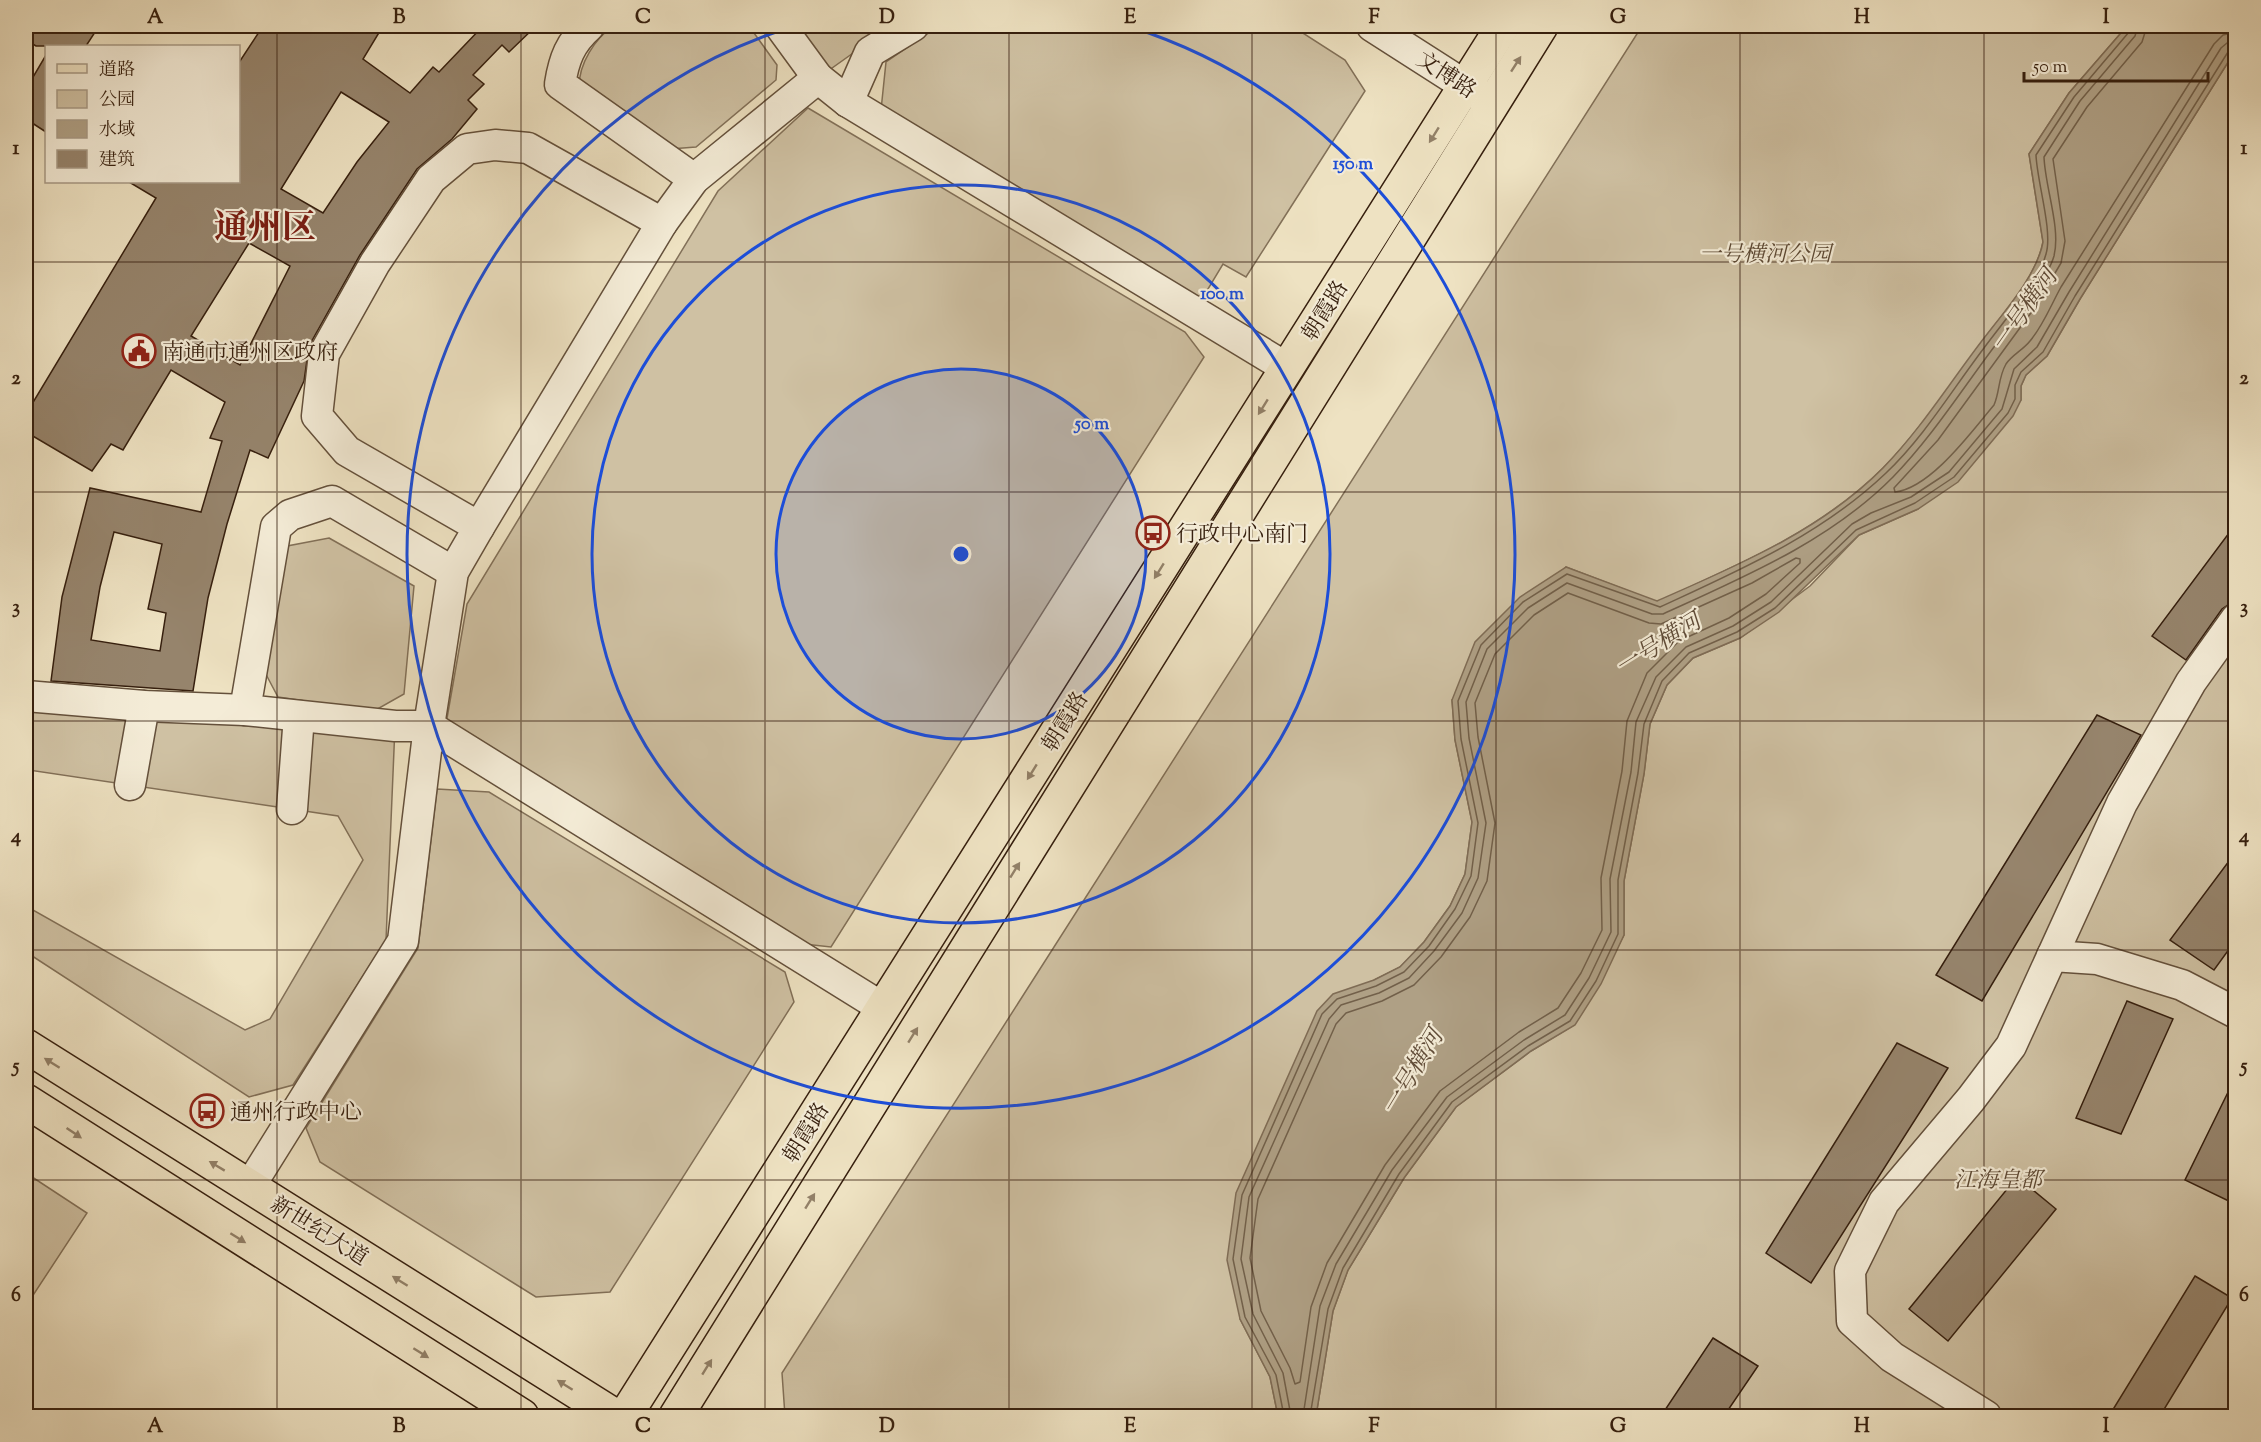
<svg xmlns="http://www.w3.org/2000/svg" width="2261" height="1442" font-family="'Sorts Mill Goudy','Noto Serif SC',serif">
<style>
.green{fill:#cfc1a3;stroke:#827058;stroke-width:1.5}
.water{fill:#afa085;stroke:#7f6c55;stroke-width:1.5}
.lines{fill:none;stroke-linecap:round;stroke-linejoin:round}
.shore{stroke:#72604a;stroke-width:1.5}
.building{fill:#96846c;stroke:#361f0e;stroke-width:1.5;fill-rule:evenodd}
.minor-casing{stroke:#64503b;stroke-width:33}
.major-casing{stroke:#361f0e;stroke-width:36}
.minor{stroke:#f4ecd7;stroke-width:30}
.major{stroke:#eee2c2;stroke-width:33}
.oneway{fill:#928068}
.grid{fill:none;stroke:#361f0e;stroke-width:1.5;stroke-opacity:0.55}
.ring{fill:none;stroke:#1d4ed8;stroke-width:3}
.labels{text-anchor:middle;stroke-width:4.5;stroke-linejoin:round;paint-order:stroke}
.street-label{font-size:22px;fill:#361f0e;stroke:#f4ecd7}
.park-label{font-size:22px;font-style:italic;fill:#5c4833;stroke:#f4ecd7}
.poi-label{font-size:22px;fill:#361f0e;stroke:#f4ecd7;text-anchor:start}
.water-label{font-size:24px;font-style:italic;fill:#604c38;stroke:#f4ecd7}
.town-label{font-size:34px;font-weight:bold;fill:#7a1f14;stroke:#f4ecd7}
.centre{fill:#1d4ed8;stroke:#f4ecd7;stroke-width:3}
.ring-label{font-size:18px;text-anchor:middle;font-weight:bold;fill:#1d4ed8;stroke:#f4ecd7;stroke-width:4.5;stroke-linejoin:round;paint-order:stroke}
.neatline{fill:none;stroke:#361f0e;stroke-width:2}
.grid-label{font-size:20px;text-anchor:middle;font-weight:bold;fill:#361f0e}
</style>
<rect width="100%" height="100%" fill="#eee2c2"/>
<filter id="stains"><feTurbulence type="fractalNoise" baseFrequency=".00333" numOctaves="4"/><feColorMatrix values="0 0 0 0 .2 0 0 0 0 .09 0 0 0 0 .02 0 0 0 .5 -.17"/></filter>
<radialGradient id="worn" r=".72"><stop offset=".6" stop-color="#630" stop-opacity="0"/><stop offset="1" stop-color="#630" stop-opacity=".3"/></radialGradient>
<!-- green -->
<g class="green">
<path d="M 613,26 L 749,26 L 777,65 L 776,80 L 696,147 L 670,149 L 579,87 C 579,63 595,39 613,26 Z"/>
<polygon points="780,26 891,26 818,78"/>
<polygon points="939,26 1292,26 1345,60 1365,91 1246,277 1223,264 1199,304 881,110 886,62"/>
<path d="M 1642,26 L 2127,26 L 2069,93 L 2029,154 L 2043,242 C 2036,277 2005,311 1984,339 C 1952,383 1921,429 1883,468 C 1820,531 1736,566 1657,602 L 1566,567 L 1452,700 L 1455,740 L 1472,822 L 1465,874 L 1450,906 L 1424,942 L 1400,967 L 1374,980 L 1240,1319 L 1270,1377 L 1278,1416 L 785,1416 L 782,1373 Z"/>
<polygon points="2235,51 2235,1416 1316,1416 1333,1311 1348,1270 1404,1178 1456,1107 1531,1051 1574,1025 1624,935 1624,881 1644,774 1650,724 1667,685 1693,658 1740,638 1810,586 1859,535 1918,509 2021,400 2021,386 2026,375 2047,356 2080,299"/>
<polygon points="808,108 1185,332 1204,357 831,947 804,944 446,724 467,604 718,191"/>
<polygon points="329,538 414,586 404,694 374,711 278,697 261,665 282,547"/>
<polygon points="26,695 395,726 386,940 293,1085 249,1097 26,952 26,906 245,1030 270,1019 363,860 338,816 29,770 26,775"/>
<polygon points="437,789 489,792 785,972 794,1002 610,1292 536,1297 320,1162 306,1128 418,948"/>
<polygon points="26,1173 87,1213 26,1306"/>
</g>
<!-- water -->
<path class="water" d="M 2127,26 L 2235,26 L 2235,51 L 2080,299 L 2047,356 L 2026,375 L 2021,386 L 2021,400 L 2013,416 L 1958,482 L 1918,509 L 1859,535 L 1779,612 L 1740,638 L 1693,658 L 1667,685 L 1650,724 L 1644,774 L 1624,881 L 1624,935 L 1601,984 L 1575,1025 L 1531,1051 L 1456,1107 L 1404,1178 L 1348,1270 L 1333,1311 L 1316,1416 L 1278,1416 L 1270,1377 L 1240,1319 L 1227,1260 L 1236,1193 L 1317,1011 L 1333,994 L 1374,980 L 1400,967 L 1424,942 L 1450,906 L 1465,874 L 1472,822 L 1455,740 L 1452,700 L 1475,642 L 1520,597 L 1566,567 L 1657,601 C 1736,566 1821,531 1883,468 C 1920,430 1949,384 1981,342 C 2002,314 2037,276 2043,242 L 2029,154 L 2069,93 Z"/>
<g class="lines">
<!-- shore -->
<g class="shore">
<path d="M 2147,26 L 2142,42 L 2087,107 L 2053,159 L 2065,241 L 2061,263 L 2033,310 L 1938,440 L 1894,488 L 1895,492 C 1931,488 1972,431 1994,405 C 2000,391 1998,378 2006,364 C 2012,355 2023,350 2030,341 C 2043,326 2051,305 2061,287 L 2214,44 L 2223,35 L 2236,32"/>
<polygon points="1796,558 1800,559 1800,563 1766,594 1729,618 1679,641 1647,673 1627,721 1622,771 1601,878 1602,930 1581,973 1558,1008 1519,1032 1440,1091 1385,1165 1327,1263 1311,1307 1300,1382 1295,1384 1290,1368 1261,1311 1250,1258 1258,1199 1336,1024 1346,1013 1382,1001 1414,985 1441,957 1470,917 1487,881 1495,823 1478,737 1475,703 1495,654 1534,615 1568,593 1649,623 1661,624 1752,583"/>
<path d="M 1284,1416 L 1276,1375 L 1245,1317 L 1233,1259 L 1242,1195 L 1322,1014 L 1337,999 L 1376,986 L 1404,972 L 1429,946 L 1455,909 L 1471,876 L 1478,823 L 1461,739 L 1458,701 L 1481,645 L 1523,602 L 1567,574 L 1660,607 C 1740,570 1821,535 1886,473 C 1924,437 1952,390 1984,348 C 2000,326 2040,279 2046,254 C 2053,231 2037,182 2036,155 L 2074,97 L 2129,32 L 2131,26"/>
<path d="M 1291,1416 L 1283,1373 L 1253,1314 L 1241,1259 L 1249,1197 L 1329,1019 L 1341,1005 L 1379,993 L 1409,978 L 1434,951 L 1462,913 L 1478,878 L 1486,823 L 1469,738 L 1466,702 L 1487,649 L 1528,608 L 1567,583 L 1652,614 L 1663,614 C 1744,577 1830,541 1893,477 C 1930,439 1959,394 1991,351 C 2007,329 2047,281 2054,256 C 2061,228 2045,187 2044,157 L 2080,101 L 2135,36 L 2138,26"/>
<polyline points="1303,1416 1320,1306 1336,1264 1392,1170 1447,1097 1524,1040 1565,1015 1589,978 1611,932 1610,879 1631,772 1636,722 1656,677 1686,647 1733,626 1771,602 1852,524 1871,513 1911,497 1949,472 2002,409 2014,369 2037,347 2069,292 2221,48 2227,43 2236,41"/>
<polyline points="1310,1416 1328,1309 1343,1268 1399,1174 1452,1102 1528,1046 1570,1021 1596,981 1618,934 1618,880 1638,773 1644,724 1662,681 1689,653 1737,632 1775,608 1856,530 1915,503 1954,477 2008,413 2015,399 2015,385 2021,372 2043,352 2075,296 2228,52 2236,49"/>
</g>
</g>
<!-- building -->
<g class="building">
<polygon points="26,26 99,26 86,46 36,46 26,40"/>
<path d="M 263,26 L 383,26 L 363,59 L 410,93 L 433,67 L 439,72 L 483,26 L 536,26 L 509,52 L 502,45 L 473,75 L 484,84 L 468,100 L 477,109 L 452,139 L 417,169 L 360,255 L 309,346 L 304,381 L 268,458 L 250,450 L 227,524 L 208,598 L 193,691 L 51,681 L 62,597 L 90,488 L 201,512 L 222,441 L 210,438 L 225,402 L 171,370 L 123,450 L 111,444 L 92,471 L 26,432 L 26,414 L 156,198 L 129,182 L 238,182 L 238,64 ZM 341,92 L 389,122 L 357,162 L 323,213 L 281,189 ZM 249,243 L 290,266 L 240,365 L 191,336 ZM 114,532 L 162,544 L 148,609 L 166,613 L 160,651 L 91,640 L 100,587 Z"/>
<polygon points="46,55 46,132 26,119 26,89"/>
<polygon points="2235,525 2235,600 2222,609 2186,660 2152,636"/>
<polygon points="2097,715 2141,735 1982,1001 1936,975"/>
<polygon points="2235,853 2235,941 2214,970 2170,940"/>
<polygon points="2127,1001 2173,1019 2121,1134 2076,1118"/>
<polygon points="1897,1043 1948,1068 1811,1283 1766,1253"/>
<polygon points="2235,1078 2235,1204 2185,1180"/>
<polygon points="2017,1177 2056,1209 1948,1341 1909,1309"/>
<polygon points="2195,1276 2232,1298 2160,1416 2109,1416"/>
<polygon points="1713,1338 1758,1366 1724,1416 1661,1416"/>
</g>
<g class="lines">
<defs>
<g id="minor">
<path d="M 589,26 C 570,43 564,59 560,84 L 694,179"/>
<polyline points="780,26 818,78"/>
<polyline points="1372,26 1486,99"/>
<polyline points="848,102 870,52 913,26"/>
<polyline points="479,527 662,223"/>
<polyline points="26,696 144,706 245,710"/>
<polyline points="130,785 144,706"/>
<polyline points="292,809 299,716"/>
<polyline points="2052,956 2097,959 2182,985 2236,1013"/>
<polyline points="883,1008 429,726 453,572 479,527 347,451 317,416 324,354 375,263 431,179 467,149 495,145 528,148 662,223 694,179 818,78 848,102 1287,368"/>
<polyline points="250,1186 403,941 429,726 395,726 245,710 276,527 290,515 332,501 453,572"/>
<polyline points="1986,1416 1892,1357 1852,1321 1850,1271 1884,1202 1971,1099 2011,1046 2122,803 2191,682 2236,619"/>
</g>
<g id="major">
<polyline points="26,1046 615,1416"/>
<polyline points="26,1101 522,1416"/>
<polyline points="625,1416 1503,26"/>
<polyline points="676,1416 1541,26"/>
</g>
</defs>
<!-- minor casing -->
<use href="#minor" class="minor-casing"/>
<!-- major casing -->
<use href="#major" class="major-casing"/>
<!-- minor -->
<use href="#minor" class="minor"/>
<!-- major -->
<use href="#major" class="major"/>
</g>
<!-- one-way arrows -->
<defs><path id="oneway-solid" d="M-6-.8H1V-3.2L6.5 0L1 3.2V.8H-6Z" transform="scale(1.5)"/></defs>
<g class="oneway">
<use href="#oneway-solid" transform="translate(1516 64) rotate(-57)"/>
<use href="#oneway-solid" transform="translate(1434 135) rotate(122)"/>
<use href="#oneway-solid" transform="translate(1263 407) rotate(122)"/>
<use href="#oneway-solid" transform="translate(1159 571) rotate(122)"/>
<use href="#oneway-solid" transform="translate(1032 772) rotate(122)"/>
<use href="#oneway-solid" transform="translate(1015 870) rotate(-58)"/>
<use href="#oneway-solid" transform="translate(913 1035) rotate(-58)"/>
<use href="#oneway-solid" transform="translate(52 1063) rotate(-148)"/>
<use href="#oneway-solid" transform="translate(74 1133) rotate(34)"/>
<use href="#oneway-solid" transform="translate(217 1166) rotate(-149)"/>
<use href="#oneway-solid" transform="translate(810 1201) rotate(-58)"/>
<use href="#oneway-solid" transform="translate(238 1238) rotate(32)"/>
<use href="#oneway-solid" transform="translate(400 1281) rotate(-148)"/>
<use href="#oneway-solid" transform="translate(421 1353) rotate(32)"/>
<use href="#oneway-solid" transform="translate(707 1367) rotate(-58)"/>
<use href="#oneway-solid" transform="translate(565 1385) rotate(-148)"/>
</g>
<!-- grid -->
<path class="grid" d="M 277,26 L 277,1416M 521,26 L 521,1416M 765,26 L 765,1416M 1009,26 L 1009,1416M 1252,26 L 1252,1416M 1496,26 L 1496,1416M 1740,26 L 1740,1416M 1984,26 L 1984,1416M 26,262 L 2236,262M 26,492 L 2236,492M 26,721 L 2236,721M 26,950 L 2236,950M 26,1180 L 2236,1180"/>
<!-- distance rings -->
<circle cx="961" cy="554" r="185" fill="#1d4ed8" fill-opacity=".12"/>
<g class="ring">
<circle cx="961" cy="554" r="185"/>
<circle cx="961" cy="554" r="369"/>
<path d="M1128 26A554 554 0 1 1 794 26"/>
</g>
<!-- icons -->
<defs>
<symbol id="civic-ring" viewBox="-11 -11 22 22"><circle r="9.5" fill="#f4ecd7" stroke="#8f2418" stroke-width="1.5"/><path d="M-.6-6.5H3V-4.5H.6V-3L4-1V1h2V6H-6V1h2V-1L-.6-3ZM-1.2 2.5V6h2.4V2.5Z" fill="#8f2418"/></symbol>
<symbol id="bus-ring" viewBox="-11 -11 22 22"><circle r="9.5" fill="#f4ecd7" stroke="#8f2418" stroke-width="1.5"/><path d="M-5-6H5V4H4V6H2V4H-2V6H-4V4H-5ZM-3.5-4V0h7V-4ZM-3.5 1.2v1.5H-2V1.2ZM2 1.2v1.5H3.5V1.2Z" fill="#8f2418"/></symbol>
</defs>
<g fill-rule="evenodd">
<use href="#civic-ring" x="120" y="332" width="38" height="38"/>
<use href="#bus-ring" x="1134" y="514" width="38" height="38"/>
<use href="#bus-ring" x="188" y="1092" width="38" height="38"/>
</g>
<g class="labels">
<!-- street labels -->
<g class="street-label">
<text transform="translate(1447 74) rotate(33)" y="8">文博路</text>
<text transform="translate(1324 310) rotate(-58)" y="8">朝霞路</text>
<text transform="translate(1064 721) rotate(-58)" y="8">朝霞路</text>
<text transform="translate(805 1132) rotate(-58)" y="8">朝霞路</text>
<text transform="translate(320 1230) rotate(32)" y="8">新世纪大道</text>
</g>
<!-- park labels -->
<g class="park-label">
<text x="1765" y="261">一号横河公园</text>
<text x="1998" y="1187">江海皇都</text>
</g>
<!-- poi labels -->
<g class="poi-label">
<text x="162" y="359">南通市通州区政府</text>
<text x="1176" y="541">行政中心南门</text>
<text x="230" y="1119">通州行政中心</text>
</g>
<!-- water labels -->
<g class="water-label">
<text transform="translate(2024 310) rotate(-55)" y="8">一号横河</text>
<text transform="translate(1658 644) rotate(-32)" y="8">一号横河</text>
<text transform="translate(1412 1072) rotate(-59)" y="8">一号横河</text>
</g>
<!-- town labels -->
<g class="town-label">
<text x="265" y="238">通州区</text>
</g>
</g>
<circle cx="961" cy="554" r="9" class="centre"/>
<g class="ring-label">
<text x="1353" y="169">150 m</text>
<text x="1222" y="299">100 m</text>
<text x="1092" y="429">50 m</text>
</g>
<!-- margin -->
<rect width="2261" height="1442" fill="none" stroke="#eee2c2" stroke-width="66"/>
<!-- legend -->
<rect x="45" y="45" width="195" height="138" fill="#f4ecd7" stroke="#a89a87" stroke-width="1.5"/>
<rect x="57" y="64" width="30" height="9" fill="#eee2c2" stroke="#a89a87" stroke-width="1.5"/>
<text x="99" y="75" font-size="18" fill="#361f0e">道路</text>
<rect x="57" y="90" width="30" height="18" fill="#cfc1a3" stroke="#a89a87" stroke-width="1.5"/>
<text x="99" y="105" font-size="18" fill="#361f0e">公园</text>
<rect x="57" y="120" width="30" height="18" fill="#afa085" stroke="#a89a87" stroke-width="1.5"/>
<text x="99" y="135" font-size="18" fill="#361f0e">水域</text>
<rect x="57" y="150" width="30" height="18" fill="#96846c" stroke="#a89a87" stroke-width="1.5"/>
<text x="99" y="165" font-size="18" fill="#361f0e">建筑</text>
<!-- scale -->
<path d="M2024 72v9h184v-9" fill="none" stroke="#361f0e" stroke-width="3"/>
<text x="2033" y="72" font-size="18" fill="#361f0e" stroke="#f4ecd7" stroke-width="4.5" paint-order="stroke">50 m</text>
<rect x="33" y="33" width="2195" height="1376" class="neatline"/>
<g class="grid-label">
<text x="155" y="23">A</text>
<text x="399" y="23">B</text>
<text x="643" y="23">C</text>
<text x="887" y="23">D</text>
<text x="1130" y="23">E</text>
<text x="1374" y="23">F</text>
<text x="1618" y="23">G</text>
<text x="1862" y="23">H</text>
<text x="2106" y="23">I</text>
<text x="16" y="154">1</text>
<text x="2244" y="154">1</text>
<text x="16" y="384">2</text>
<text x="2244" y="384">2</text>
<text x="16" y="613">3</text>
<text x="2244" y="613">3</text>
<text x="16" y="842">4</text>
<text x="2244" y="842">4</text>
<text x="16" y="1072">5</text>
<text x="2244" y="1072">5</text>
<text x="16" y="1301">6</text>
<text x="2244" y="1301">6</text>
<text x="155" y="1432">A</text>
<text x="399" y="1432">B</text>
<text x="643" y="1432">C</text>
<text x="887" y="1432">D</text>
<text x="1130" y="1432">E</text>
<text x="1374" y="1432">F</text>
<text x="1618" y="1432">G</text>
<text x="1862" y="1432">H</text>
<text x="2106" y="1432">I</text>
</g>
<rect width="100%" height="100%" filter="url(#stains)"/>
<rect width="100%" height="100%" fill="url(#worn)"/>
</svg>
